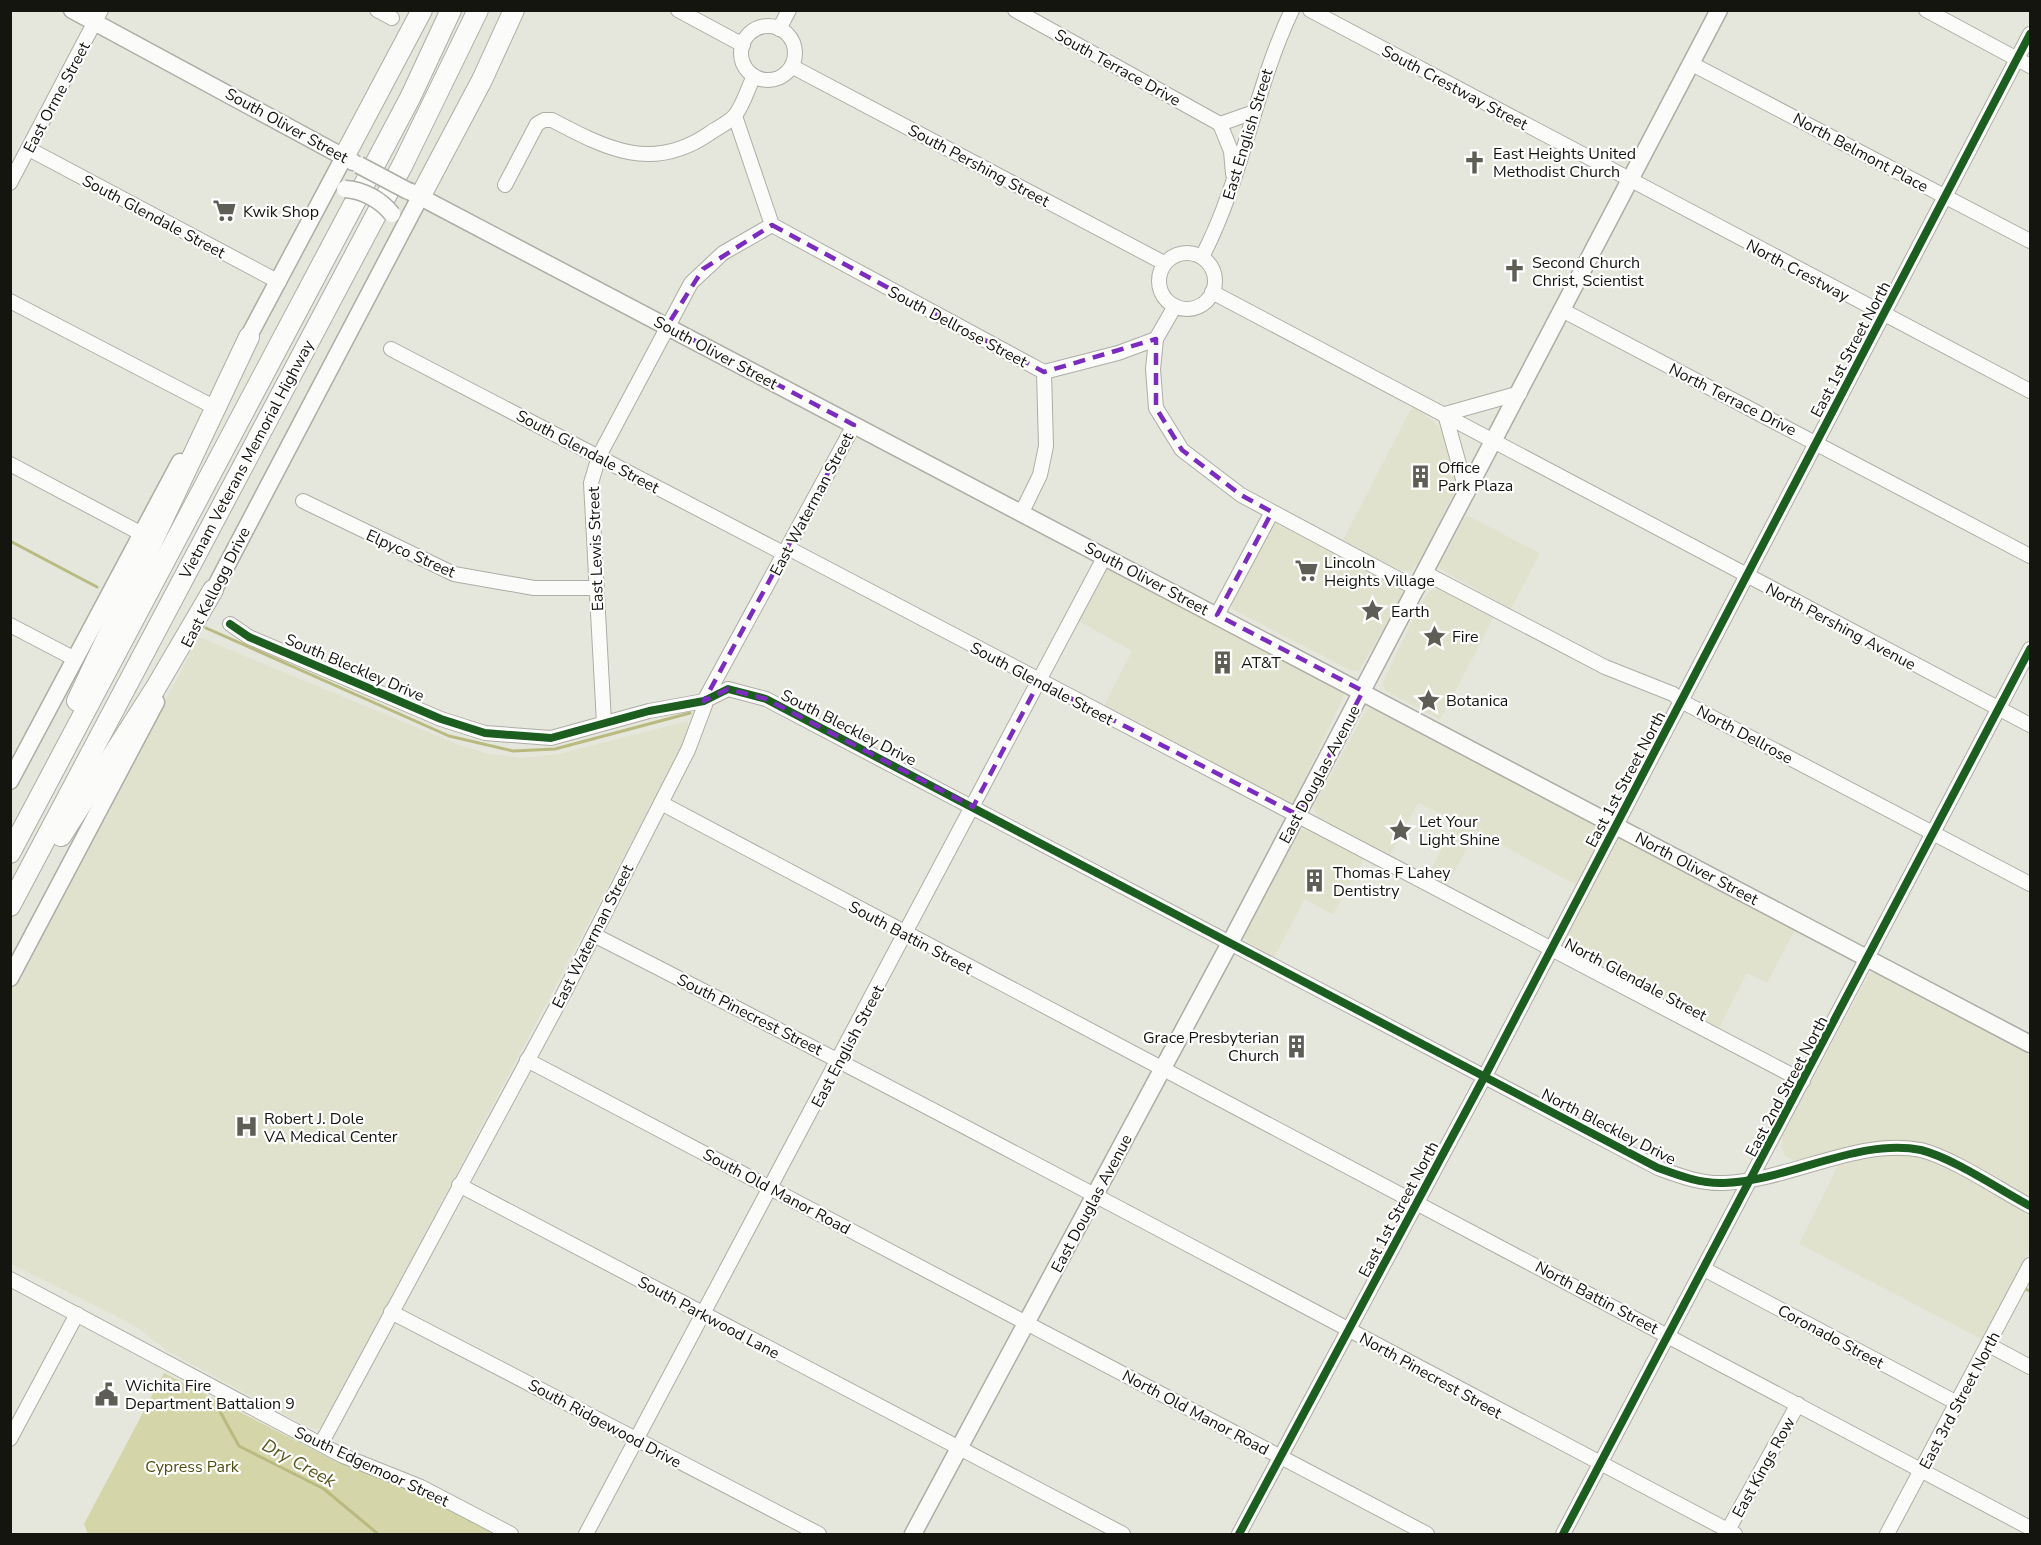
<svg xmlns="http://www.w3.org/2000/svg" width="2041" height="1545" font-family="'Nunito Sans',sans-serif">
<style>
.built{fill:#e1e2ce}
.green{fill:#d4d6a9}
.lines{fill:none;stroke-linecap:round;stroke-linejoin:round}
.stream{stroke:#b8ba80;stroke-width:3}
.minor-casing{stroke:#adada6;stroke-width:16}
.major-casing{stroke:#adada6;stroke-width:19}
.highway-casing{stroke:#adada6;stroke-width:22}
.minor{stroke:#fbfbfa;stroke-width:14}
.major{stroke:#fbfbfa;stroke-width:16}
.highway{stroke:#fbfbfa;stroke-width:20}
.major-bridge-casing{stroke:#adada6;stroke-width:19;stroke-linecap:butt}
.major-bridge{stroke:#fbfbfa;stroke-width:16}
.cycleway-casing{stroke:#fff;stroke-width:11}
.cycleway{stroke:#1b5e20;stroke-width:8}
.marked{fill:none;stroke:#7b2cbf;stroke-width:4.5;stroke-dasharray:12 8;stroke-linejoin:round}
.labels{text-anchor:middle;stroke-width:4.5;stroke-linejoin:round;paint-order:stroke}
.street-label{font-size:16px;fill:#15150f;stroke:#fff}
.poi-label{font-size:16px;fill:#15150f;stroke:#fff;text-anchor:start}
.park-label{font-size:16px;fill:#4d4e12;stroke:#fff}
.water-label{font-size:18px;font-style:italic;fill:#595a20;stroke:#fff}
</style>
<rect width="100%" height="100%" fill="#e6e7dc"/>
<!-- built -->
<g class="built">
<polygon points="1413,405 1438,426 1450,449 1455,477 1454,493 1420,562 1411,570 1401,570 1342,542"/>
<polygon points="1466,515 1540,553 1511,609 1440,569 1440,564"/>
<polygon points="1276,523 1397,586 1402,590 1400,601 1359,671 1350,670 1232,609 1231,603 1272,526"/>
<polygon points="1110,566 1344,690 1343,698 1293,803 1289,804 1104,705 1132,651 1079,621 1106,568"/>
<polygon points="1441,587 1495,615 1440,720 1386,691 1382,684 1421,603 1428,592"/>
<polygon points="199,637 459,745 486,753 522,758 558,754 688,721 687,736 680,750 324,1425 317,1429 307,1427 166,1350 138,1328 116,1316 11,1264 11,990"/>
<polygon points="1371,707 1604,829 1604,833 1576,885 1476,831 1447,886 1428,875 1456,821 1418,803 1390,855 1317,816 1313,807 1366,710"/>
<polygon points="1309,827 1365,857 1333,915 1305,899 1274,957 1243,939 1299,831"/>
<polygon points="1618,838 1796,928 1767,983 1747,973 1719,1028 1562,947 1560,943"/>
<polygon points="1870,973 1879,973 2030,1053 2030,1250 1983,1340 1799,1244 1845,1151 1796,1162 1784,1155 1781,1136"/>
</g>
<!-- green -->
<polygon class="green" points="164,1373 339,1463 389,1474 511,1534 88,1534 84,1524"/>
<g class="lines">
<!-- stream -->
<g class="stream">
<polyline points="10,541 97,587"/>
<polyline points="206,628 449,736 513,751 555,749 690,713"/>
<polyline points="2021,1287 2030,1291"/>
<polyline points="218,1408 239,1446 324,1489 378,1534"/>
</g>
<defs>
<g id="minor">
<polyline points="377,10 392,18"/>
<polyline points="678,10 743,45"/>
<polyline points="1015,10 1220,124"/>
<polyline points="1310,10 2030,391"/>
<polyline points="1926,10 2030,66"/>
<circle cx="768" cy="53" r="27"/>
<polyline points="779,29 789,10"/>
<polyline points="1692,64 2030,241"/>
<polyline points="793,67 1164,263"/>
<polyline points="735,116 772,225 1044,372 1118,353 1156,339 1153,369 1156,408 1182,450 1241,495 1417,589"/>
<polyline points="29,149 279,282"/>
<polyline points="1233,174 1231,151 1220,124 1254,112"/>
<polyline points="10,183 101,10"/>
<path d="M 505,185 L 537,124 L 544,120 L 552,120 C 607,149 653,173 710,133 C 718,127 731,122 736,114 C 744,103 748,88 754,76"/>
<circle cx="1187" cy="281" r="28"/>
<path d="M 1202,257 C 1243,178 1254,90 1292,10"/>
<polyline points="1212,292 2030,725"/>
<polyline points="10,301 210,405"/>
<polyline points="1562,310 2030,556"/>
<polyline points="1156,339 1175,306"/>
<polyline points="391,349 785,554"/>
<polyline points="10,464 142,534"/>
<polyline points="1467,493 1445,414 1520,393"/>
<polyline points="303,501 454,574 534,588 596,588"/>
<polyline points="1022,512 1040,475 1046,446 1044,372"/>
<polyline points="788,548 1803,1081"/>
<polyline points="1425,573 1605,667 1673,694 1681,701 2030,884"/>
<polyline points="1217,615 1272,512"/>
<path d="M 230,624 L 249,637 L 441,719 L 485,733 L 551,738 L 649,711 L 704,701 L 728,689 L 766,699 L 1658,1168 C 1680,1176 1701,1184 1724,1183 C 1788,1181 1860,1137 1921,1150 C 1953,1158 2000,1190 2030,1206"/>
<polyline points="10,625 75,659"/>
<polyline points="604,723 591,483 599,456 691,283 723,253 772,225"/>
<polyline points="661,803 2030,1528"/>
<path d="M 594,935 C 977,1130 1355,1334 1735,1534"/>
<polyline points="527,1060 1427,1534"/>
<polyline points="459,1185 1123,1534"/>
<polyline points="1704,1269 1957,1403"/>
<polyline points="10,1279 341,1455 421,1487 511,1534"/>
<polyline points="391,1312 819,1534"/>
<polyline points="1989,1345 2030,1367"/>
<polyline points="10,1439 77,1314"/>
<polyline points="321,1444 564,993 688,750 705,705 704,701 854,425"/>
<polyline points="1728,1530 1798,1404"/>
<polyline points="586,1534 1105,556"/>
<polyline points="1239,1534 1487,1072 2030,34"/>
<polyline points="1563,1534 2030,649"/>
<polyline points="1887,1534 2030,1265"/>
</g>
<g id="major">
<polyline points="72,10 353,162"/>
<polyline points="409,191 2030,1044"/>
<polyline points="243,347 344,157"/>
<polyline points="209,599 420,197"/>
<polyline points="10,781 180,462"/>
<polyline points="10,978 156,702"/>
<polyline points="913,1534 1230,943 1719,10"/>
</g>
<g id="highway">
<polyline points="344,157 422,10"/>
<polyline points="420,197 482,80 514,10"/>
<polyline points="77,701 249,337"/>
<polyline points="61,836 155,689 213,590"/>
<polyline points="10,853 410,98 451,10"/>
<polyline points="10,906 403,164 478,10"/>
</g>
</defs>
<!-- minor casing -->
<use href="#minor" class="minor-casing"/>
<!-- major casing -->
<use href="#major" class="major-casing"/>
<!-- highway casing -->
<use href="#highway" class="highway-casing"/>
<!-- minor -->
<use href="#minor" class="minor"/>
<!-- major -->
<use href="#major" class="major"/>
<!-- highway -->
<use href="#highway" class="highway"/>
<defs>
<g id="major-bridge">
<polyline points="359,165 408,191"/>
<path d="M 345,189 C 363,190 381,200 392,214"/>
</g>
</defs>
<!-- major-bridge casing -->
<use href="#major-bridge" class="major-bridge-casing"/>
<!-- major-bridge -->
<use href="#major-bridge" class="major-bridge"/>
<defs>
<g id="cycleway">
<path d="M 230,624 L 249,637 L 441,719 L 485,733 L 551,738 L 649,711 L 704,701 L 728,689 L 766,699 L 1658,1168 C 1680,1176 1701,1184 1724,1183 C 1788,1181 1860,1137 1921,1150 C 1953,1158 2000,1190 2030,1206"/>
<polyline points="1239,1534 1487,1072 2030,34"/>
<polyline points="1563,1534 2030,649"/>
</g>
</defs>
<!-- cycleway casing -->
<use href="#cycleway" class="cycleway-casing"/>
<!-- cycleway -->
<use href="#cycleway" class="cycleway"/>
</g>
<!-- marked area -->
<path class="marked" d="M 772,225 L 1044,372 L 1156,339 L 1156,408 L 1182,450 L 1241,495 L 1272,512 L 1217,615 L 1363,691 L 1298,815 L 1039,682 L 973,807 L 766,699 L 728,689 L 704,701 L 854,425 L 667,326 L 703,269 Z"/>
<!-- icons -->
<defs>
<symbol id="church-bare" viewBox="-9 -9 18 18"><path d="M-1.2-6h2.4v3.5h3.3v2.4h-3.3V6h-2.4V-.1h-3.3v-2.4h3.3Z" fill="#5e5e57" stroke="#fff" stroke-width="2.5" paint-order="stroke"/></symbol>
<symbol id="supermarket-bare" viewBox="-9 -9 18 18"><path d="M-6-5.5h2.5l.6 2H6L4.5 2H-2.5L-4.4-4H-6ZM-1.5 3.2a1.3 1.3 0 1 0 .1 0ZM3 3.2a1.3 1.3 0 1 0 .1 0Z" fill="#5e5e57" stroke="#fff" stroke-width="2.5" paint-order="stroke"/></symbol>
<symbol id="building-bare" viewBox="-9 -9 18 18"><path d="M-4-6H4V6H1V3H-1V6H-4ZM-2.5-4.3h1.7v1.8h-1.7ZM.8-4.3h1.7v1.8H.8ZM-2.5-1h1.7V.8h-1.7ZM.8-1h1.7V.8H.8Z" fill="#5e5e57" stroke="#fff" stroke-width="2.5" paint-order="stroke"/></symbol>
<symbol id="sight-bare" viewBox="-9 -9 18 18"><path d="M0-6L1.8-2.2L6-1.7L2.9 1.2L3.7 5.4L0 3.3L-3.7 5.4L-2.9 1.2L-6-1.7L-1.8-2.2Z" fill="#5e5e57" stroke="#fff" stroke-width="2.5" paint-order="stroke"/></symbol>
<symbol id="hospital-bare" viewBox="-9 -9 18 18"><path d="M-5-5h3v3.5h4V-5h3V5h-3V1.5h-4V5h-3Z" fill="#5e5e57" stroke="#fff" stroke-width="2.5" paint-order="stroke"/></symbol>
<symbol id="civic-bare" viewBox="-9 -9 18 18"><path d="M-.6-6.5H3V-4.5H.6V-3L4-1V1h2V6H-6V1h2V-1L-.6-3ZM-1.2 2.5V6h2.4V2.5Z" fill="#5e5e57" stroke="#fff" stroke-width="2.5" paint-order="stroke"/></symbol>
</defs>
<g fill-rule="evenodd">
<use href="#church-bare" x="1458" y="146" width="33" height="33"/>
<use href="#supermarket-bare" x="208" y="194" width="33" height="33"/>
<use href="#church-bare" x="1498" y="254" width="33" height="33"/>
<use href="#building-bare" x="1404" y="460" width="33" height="33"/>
<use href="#supermarket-bare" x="1290" y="554" width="33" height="33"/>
<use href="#sight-bare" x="1356" y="594" width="33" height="33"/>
<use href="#sight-bare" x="1418" y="620" width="33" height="33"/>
<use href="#building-bare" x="1206" y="646" width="33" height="33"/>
<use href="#sight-bare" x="1412" y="684" width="33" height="33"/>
<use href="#sight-bare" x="1384" y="814" width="33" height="33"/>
<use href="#building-bare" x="1298" y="864" width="33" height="33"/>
<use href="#building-bare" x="1280" y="1030" width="33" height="33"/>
<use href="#hospital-bare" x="230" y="1110" width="33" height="33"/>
<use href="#civic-bare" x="90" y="1378" width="33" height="33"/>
</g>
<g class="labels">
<!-- street labels -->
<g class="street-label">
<text transform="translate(1118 67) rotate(29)" y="6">South Terrace Drive</text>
<text transform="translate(1455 87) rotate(28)" y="6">South Crestway Street</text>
<text transform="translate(56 97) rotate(-62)" y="6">East Orme Street</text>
<text transform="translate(287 125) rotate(29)" y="6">South Oliver Street</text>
<text transform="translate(1247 134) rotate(-73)" y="6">East English Street</text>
<text transform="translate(1861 152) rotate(28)" y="6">North Belmont Place</text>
<text transform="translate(979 165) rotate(28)" y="6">South Pershing Street</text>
<text transform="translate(154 216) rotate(28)" y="6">South Glendale Street</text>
<text transform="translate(1798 270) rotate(28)" y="6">North Crestway</text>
<text transform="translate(958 326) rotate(28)" y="6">South Dellrose Street</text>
<text transform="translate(1850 349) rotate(-62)" y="6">East 1st Street North</text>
<text transform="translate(716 352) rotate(28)" y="6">South Oliver Street</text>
<text transform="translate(1733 399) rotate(27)" y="6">North Terrace Drive</text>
<text transform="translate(588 451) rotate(28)" y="6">South Glendale Street</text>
<text transform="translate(246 459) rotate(-62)" y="6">Vietnam Veterans Memorial Highway</text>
<text transform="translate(811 504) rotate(-62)" y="6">East Waterman Street</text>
<text transform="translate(595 549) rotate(-92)" y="6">East Lewis Street</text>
<text transform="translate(411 553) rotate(24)" y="6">Elpyco Street</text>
<text transform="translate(1147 578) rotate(28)" y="6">South Oliver Street</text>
<text transform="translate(215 587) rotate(-63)" y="6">East Kellogg Drive</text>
<text transform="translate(1841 626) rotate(28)" y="6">North Pershing Avenue</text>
<text transform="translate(355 667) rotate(23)" y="6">South Bleckley Drive</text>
<text transform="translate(1042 683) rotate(28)" y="6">South Glendale Street</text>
<text transform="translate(849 727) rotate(27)" y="6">South Bleckley Drive</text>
<text transform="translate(1745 734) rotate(28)" y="6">North Dellrose</text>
<text transform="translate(1319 774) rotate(-62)" y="6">East Douglas Avenue</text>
<text transform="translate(1625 779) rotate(-62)" y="6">East 1st Street North</text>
<text transform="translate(1697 868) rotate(28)" y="6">North Oliver Street</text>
<text transform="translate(592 936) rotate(-63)" y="6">East Waterman Street</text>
<text transform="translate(911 937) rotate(28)" y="6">South Battin Street</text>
<text transform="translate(1636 979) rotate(28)" y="6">North Glendale Street</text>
<text transform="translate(750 1014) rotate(27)" y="6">South Pinecrest Street</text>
<text transform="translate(847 1046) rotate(-62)" y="6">East English Street</text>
<text transform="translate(1786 1086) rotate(-62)" y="6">East 2nd Street North</text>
<text transform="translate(1609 1126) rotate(27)" y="6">North Bleckley Drive</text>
<text transform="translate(777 1191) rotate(28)" y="6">South Old Manor Road</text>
<text transform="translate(1091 1203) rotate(-62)" y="6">East Douglas Avenue</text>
<text transform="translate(1398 1209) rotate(-62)" y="6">East 1st Street North</text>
<text transform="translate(1597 1297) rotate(28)" y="6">North Battin Street</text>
<text transform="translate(709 1317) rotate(28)" y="6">South Parkwood Lane</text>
<text transform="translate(1831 1336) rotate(28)" y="6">Coronado Street</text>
<text transform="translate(1431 1375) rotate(29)" y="6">North Pinecrest Street</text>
<text transform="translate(1959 1400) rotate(-62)" y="6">East 3rd Street North</text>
<text transform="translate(1196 1412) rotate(28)" y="6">North Old Manor Road</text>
<text transform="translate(605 1423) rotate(28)" y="6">South Ridgewood Drive</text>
<text transform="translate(372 1466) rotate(25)" y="6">South Edgemoor Street</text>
<text transform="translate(1763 1467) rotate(-61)" y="6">East Kings Row</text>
</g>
<!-- poi labels -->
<g class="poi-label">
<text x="1493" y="159">East Heights United<tspan x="1493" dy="18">Methodist Church</tspan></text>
<text x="243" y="217">Kwik Shop</text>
<text x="1532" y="268">Second Church<tspan x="1532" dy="18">Christ, Scientist</tspan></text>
<text x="1438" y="473">Office<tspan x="1438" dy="18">Park Plaza</tspan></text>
<text x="1324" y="568">Lincoln<tspan x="1324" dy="18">Heights Village</tspan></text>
<text x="1391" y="617">Earth</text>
<text x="1452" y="642">Fire</text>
<text x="1241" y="668">AT&amp;T</text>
<text x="1446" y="706">Botanica</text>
<text x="1419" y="827">Let Your<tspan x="1419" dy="18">Light Shine</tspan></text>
<text x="1333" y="878">Thomas F Lahey<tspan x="1333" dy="18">Dentistry</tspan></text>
<text x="1279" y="1043" text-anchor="end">Grace Presbyterian<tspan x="1279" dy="18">Church</tspan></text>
<text x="264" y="1124">Robert J. Dole<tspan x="264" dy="18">VA Medical Center</tspan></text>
<text x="125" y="1391">Wichita Fire<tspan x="125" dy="18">Department Battalion 9</tspan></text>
</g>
<!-- park labels -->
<g class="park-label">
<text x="192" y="1472">Cypress Park</text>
</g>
<!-- water labels -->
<g class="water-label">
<text transform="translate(299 1463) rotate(29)" y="6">Dry Creek</text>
</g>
</g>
<!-- border -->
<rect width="2041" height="1545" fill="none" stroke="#15150f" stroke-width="24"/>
</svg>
